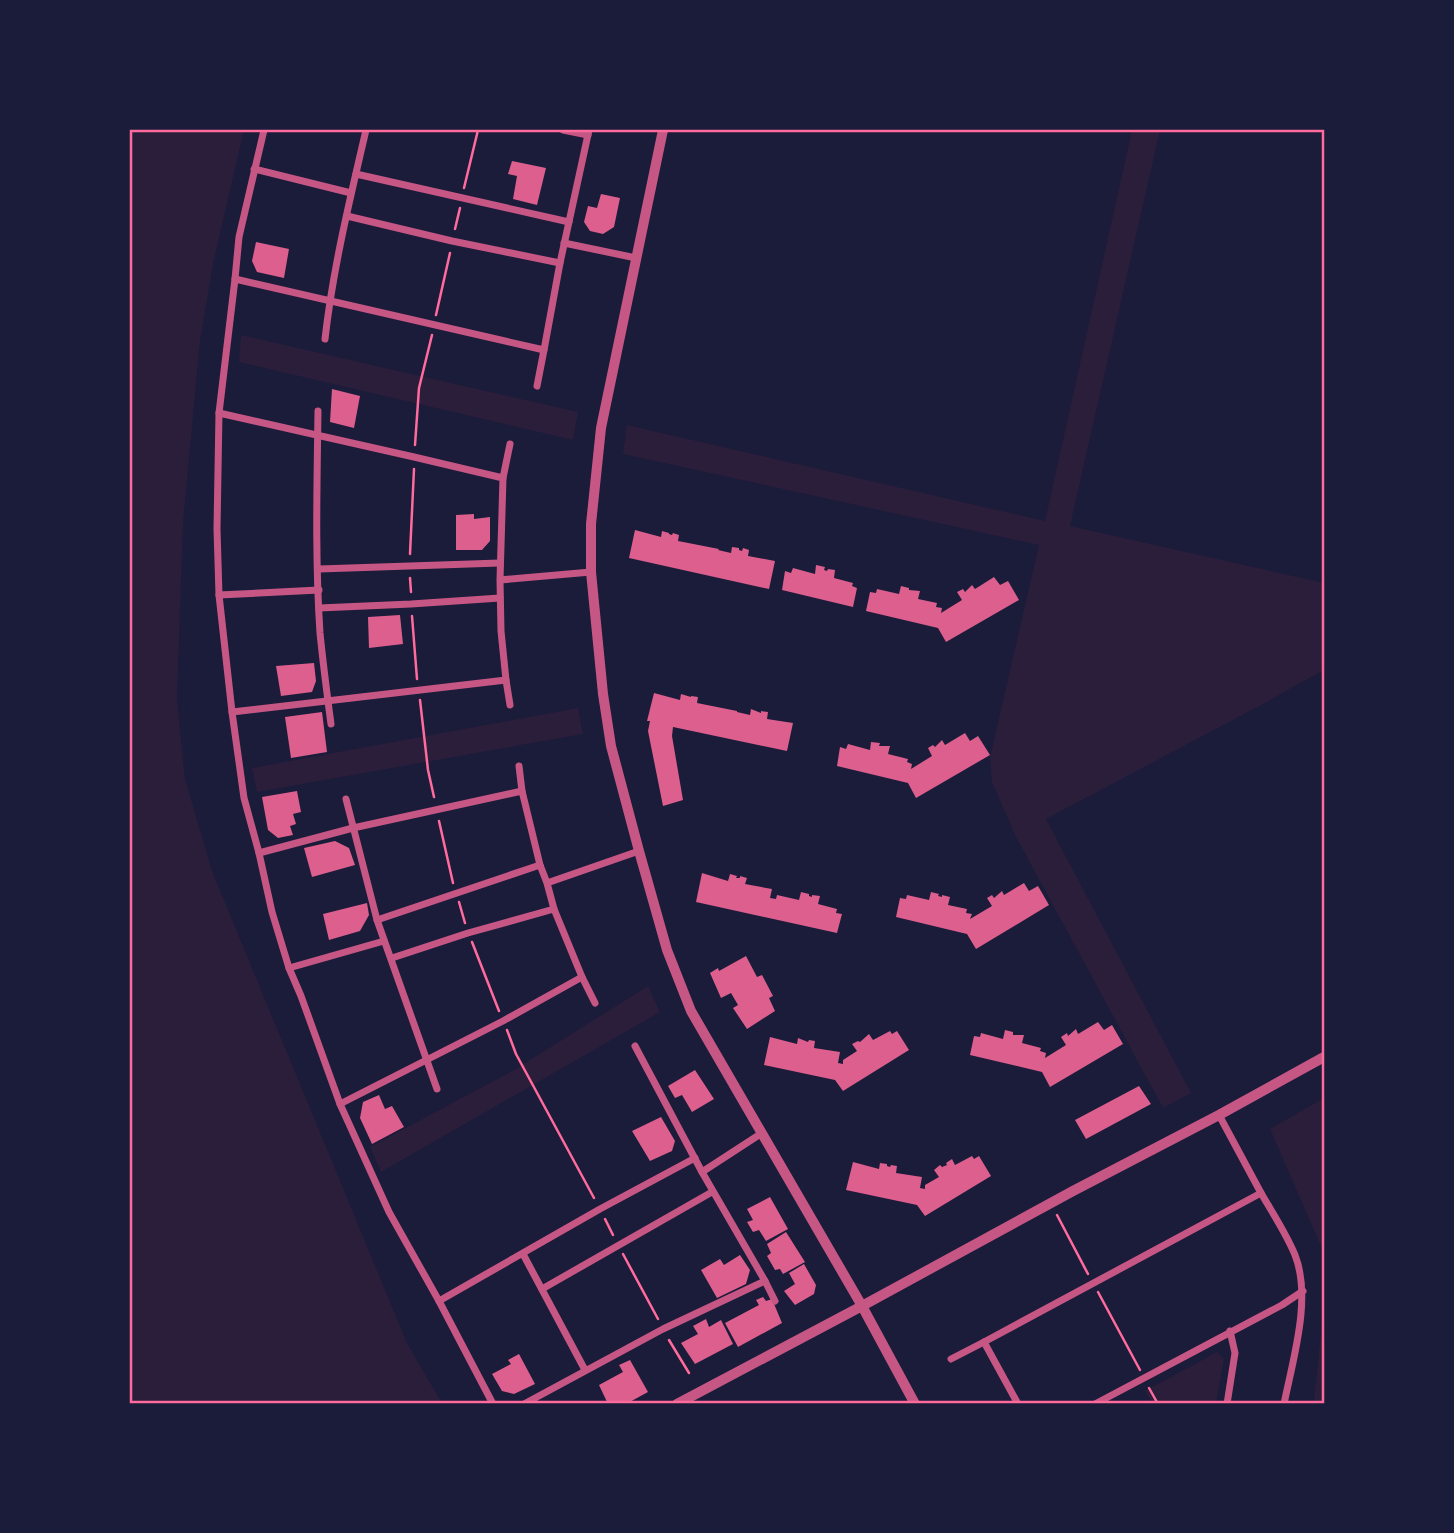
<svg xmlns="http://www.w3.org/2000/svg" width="1454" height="1533" font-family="'Work Sans',sans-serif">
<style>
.green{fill:#2a1e3b}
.building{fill:#dd5f8e}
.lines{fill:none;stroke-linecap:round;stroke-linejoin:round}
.path{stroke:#ff6b9d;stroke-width:2.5}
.minor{stroke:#c65784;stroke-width:7}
.tertiary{stroke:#c65784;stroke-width:10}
.neatline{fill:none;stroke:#ff6b9d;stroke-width:2.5}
</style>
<rect width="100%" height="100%" fill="#1b1b3a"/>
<!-- green -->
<g class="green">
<polygon points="130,130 244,130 214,259 200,341 183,522 177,699 185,779 212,871 407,1343 442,1403 130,1403"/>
<polygon points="1132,130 1160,130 1070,526 1324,583 1324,670 1263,704 1046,819 1191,1093 1163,1108 1015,835 992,782 990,757 1039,545 623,454 627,425 1045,521"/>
<polygon points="241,335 578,412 573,440 239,362"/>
<polygon points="578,708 583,734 257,792 252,768"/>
<polygon points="648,986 660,1012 381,1172 370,1147 514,1070"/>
<polygon points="1324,1098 1324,1253 1270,1129"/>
<polygon points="1324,1301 1324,1403 1314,1403"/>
<polygon points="1217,1352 1224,1359 1216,1403 1152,1403 1145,1391"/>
</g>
<!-- building -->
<g class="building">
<polygon points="512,161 546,168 537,205 513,199 517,176 508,174"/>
<polygon points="601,194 620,198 614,227 603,234 590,231 584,222 588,206 597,208"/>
<polygon points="256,242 289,249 284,278 257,272 252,261"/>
<polygon points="332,389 360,396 354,428 330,422"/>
<polygon points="474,514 474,519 490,517 490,541 482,550 456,550 456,515"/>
<polygon points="635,530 661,537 662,531 669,533 669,534 672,535 673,533 679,535 678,541 719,549 718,550 731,553 732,547 739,548 739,550 742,551 743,548 749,550 748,556 775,561 769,589 629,558"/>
<polygon points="816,565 825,567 824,570 827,571 828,569 835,570 834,578 853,583 852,586 857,588 853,607 782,590 785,571 791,573 793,568 815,574"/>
<polygon points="994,577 1000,585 1008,581 1019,600 946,642 938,628 866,611 870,592 876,593 877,589 899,594 901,586 909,588 909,590 920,591 918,599 937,603 936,607 942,608 941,613 962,600 957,592 963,589 965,592 972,585 975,589"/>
<polygon points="400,615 403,644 369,648 368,617"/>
<polygon points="314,663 316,681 312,692 281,696 276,666"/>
<polygon points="654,693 680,700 681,694 691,697 691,696 698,697 697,703 737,711 737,712 750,715 751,709 761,713 761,711 768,712 767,719 793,723 787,751 673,727 672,736 683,800 663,806 648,731 650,721 647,721"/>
<polygon points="322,712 327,752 291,758 285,717"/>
<polygon points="965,733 970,741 978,736 990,755 916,798 908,783 837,766 840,747 846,749 848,744 870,750 871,742 880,743 879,746 890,746 888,754 908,759 907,762 912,764 911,769 932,756 928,748 933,745 935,747 942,740 945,745"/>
<polygon points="297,791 301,812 293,814 296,824 290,826 293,835 278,838 268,830 262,797"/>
<polygon points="335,841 349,848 355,865 312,877 304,848"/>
<polygon points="702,873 728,881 730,874 737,876 736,878 740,878 740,876 747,878 745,884 772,889 770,898 776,899 777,895 799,900 801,892 809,894 809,896 812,897 812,895 820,896 818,904 837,909 836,913 842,914 837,933 696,902"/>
<polygon points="1024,883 1029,891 1038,886 1049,905 976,949 967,934 896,917 900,898 906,899 907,895 929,900 931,892 939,894 938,896 942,897 942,895 950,897 948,905 967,909 966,913 972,914 970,919 992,906 987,898 992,895 994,898 1002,891 1004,895"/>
<polygon points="367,903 369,915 360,931 329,940 323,914"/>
<polygon points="746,956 757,977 762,975 773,996 769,998 775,1011 747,1029 733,1008 738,1005 731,993 721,998 710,973 718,968 719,971"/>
<polygon points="1098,1022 1104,1030 1112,1025 1123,1044 1050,1087 1042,1072 970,1055 974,1036 980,1037 981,1033 1003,1039 1005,1030 1013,1032 1013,1035 1024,1035 1022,1043 1041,1048 1040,1051 1046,1053 1045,1058 1066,1045 1061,1037 1067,1033 1068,1036 1076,1029 1078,1034"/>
<polygon points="890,1031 892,1034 897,1031 909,1050 843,1091 835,1080 764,1065 770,1037 797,1044 798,1038 808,1042 809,1040 815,1041 814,1048 840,1052 838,1063 843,1064 843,1060 857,1051 852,1044 858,1041 860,1042 869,1034 873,1040"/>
<polygon points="695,1070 714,1099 692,1112 682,1095 675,1098 668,1086"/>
<polygon points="1139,1086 1151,1104 1086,1139 1075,1120"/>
<polygon points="379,1095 385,1109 392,1106 404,1127 372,1144 360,1118 363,1102"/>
<polygon points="661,1117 675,1141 672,1151 650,1161 632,1131"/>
<polygon points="972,1156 974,1159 979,1156 991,1176 925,1216 917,1205 846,1190 853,1162 879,1169 880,1163 887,1164 887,1166 890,1167 891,1165 897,1166 896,1173 922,1177 920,1188 925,1189 925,1185 939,1177 934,1170 940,1165 942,1167 947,1165 946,1163 952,1159 955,1165"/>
<polygon points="770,1197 788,1229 766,1241 759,1230 753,1232 747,1222 753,1220 747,1209"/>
<polygon points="786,1232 805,1262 783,1274 780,1269 775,1270 767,1256 771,1253 767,1244"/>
<polygon points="740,1255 750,1270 746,1284 717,1298 701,1270 720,1259 724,1265"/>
<polygon points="804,1264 816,1285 814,1294 795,1305 784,1291 795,1284 789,1273"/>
<polygon points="763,1297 766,1301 772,1299 782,1323 738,1347 725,1323 759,1305 756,1300"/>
<polygon points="706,1319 709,1327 721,1320 733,1344 695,1364 681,1343 698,1334 693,1326"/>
<polygon points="519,1354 535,1384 514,1394 502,1391 492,1374 511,1364 508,1360"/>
<polygon points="630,1360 648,1392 626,1404 608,1404 599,1385 623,1372 619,1365"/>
</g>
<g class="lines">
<!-- path -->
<g class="path">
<polyline points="464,188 478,130"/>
<polyline points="455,229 460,208"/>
<polyline points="436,315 450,253"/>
<polyline points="415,445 419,388 432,335"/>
<polyline points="410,554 414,469"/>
<polyline points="410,578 411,592"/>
<polyline points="412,616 417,679"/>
<polyline points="420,700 428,770 434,797"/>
<polyline points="439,821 453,883"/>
<polyline points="459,902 465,923"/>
<polyline points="472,942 499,1011"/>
<polyline points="507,1030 516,1054 594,1198"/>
<polyline points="1057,1215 1088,1274"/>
<polyline points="605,1219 613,1235"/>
<polyline points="623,1254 658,1319"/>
<polyline points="1098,1292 1140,1370"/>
<polyline points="669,1340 689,1373"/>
<polyline points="1149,1388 1158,1404"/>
</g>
<!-- minor -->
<g class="minor">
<polyline points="264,130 239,237 235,279 544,350 560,263 589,130"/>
<polyline points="563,130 588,135"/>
<polyline points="254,169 351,193"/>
<polyline points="356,174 569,222"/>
<polyline points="347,216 452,241 560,263"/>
<polyline points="564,243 636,258"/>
<path d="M 325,339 C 333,268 350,199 366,130"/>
<polyline points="537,386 544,350"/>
<path d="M 318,411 C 317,485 315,559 320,633 C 323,663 327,694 331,724"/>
<polyline points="219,413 235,279"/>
<polyline points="503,478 510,444"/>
<polyline points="319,569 500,563"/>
<polyline points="500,580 501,631 506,680 232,712 219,595 217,529 219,413 414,457 503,478 500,580 591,572"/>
<polyline points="219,595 319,590"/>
<polyline points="319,608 411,604 500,598"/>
<polyline points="506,680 510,705"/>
<polyline points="232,712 244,798 259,853"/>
<polyline points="519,766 522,791"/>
<polyline points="346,799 377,920 437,1089"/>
<polyline points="547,883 554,909 582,977 503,1021 340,1104 301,996 289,968 272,912 259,853 353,828 522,791 540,865 547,883 639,851"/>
<polyline points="377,920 540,865"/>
<polyline points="392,958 468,933 554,909"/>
<polyline points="289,968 384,941"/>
<polyline points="582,977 595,1003"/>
<polyline points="635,1046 702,1172"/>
<polyline points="340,1104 389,1212 439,1301"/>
<polyline points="1219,1115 1261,1193"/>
<polyline points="523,1254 585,1370"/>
<polyline points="765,1281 775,1301"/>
<polyline points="542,1289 712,1192"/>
<polyline points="951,1359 984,1342"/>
<polyline points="493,1404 439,1301 600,1209 695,1158"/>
<polyline points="524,1404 663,1329 765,1281 702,1172 762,1133"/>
<path d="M 1018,1404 L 984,1342 L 1261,1193 C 1272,1212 1287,1235 1295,1255 C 1312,1298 1293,1359 1284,1404"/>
<polyline points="1095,1404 1282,1305 1303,1291"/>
<polyline points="1227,1404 1235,1353 1230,1331"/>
</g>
<!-- tertiary -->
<g class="tertiary">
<polyline points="663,130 601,428 591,524 591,572 603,694 611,746 639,851 667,950 691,1011 862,1306 915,1404"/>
<polyline points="677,1404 862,1306 1073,1191 1219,1115 1324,1057"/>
</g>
</g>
<!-- border -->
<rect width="1454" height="1533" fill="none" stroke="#1b1b3a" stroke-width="262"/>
<rect x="131" y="131" width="1192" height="1271" class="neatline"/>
</svg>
